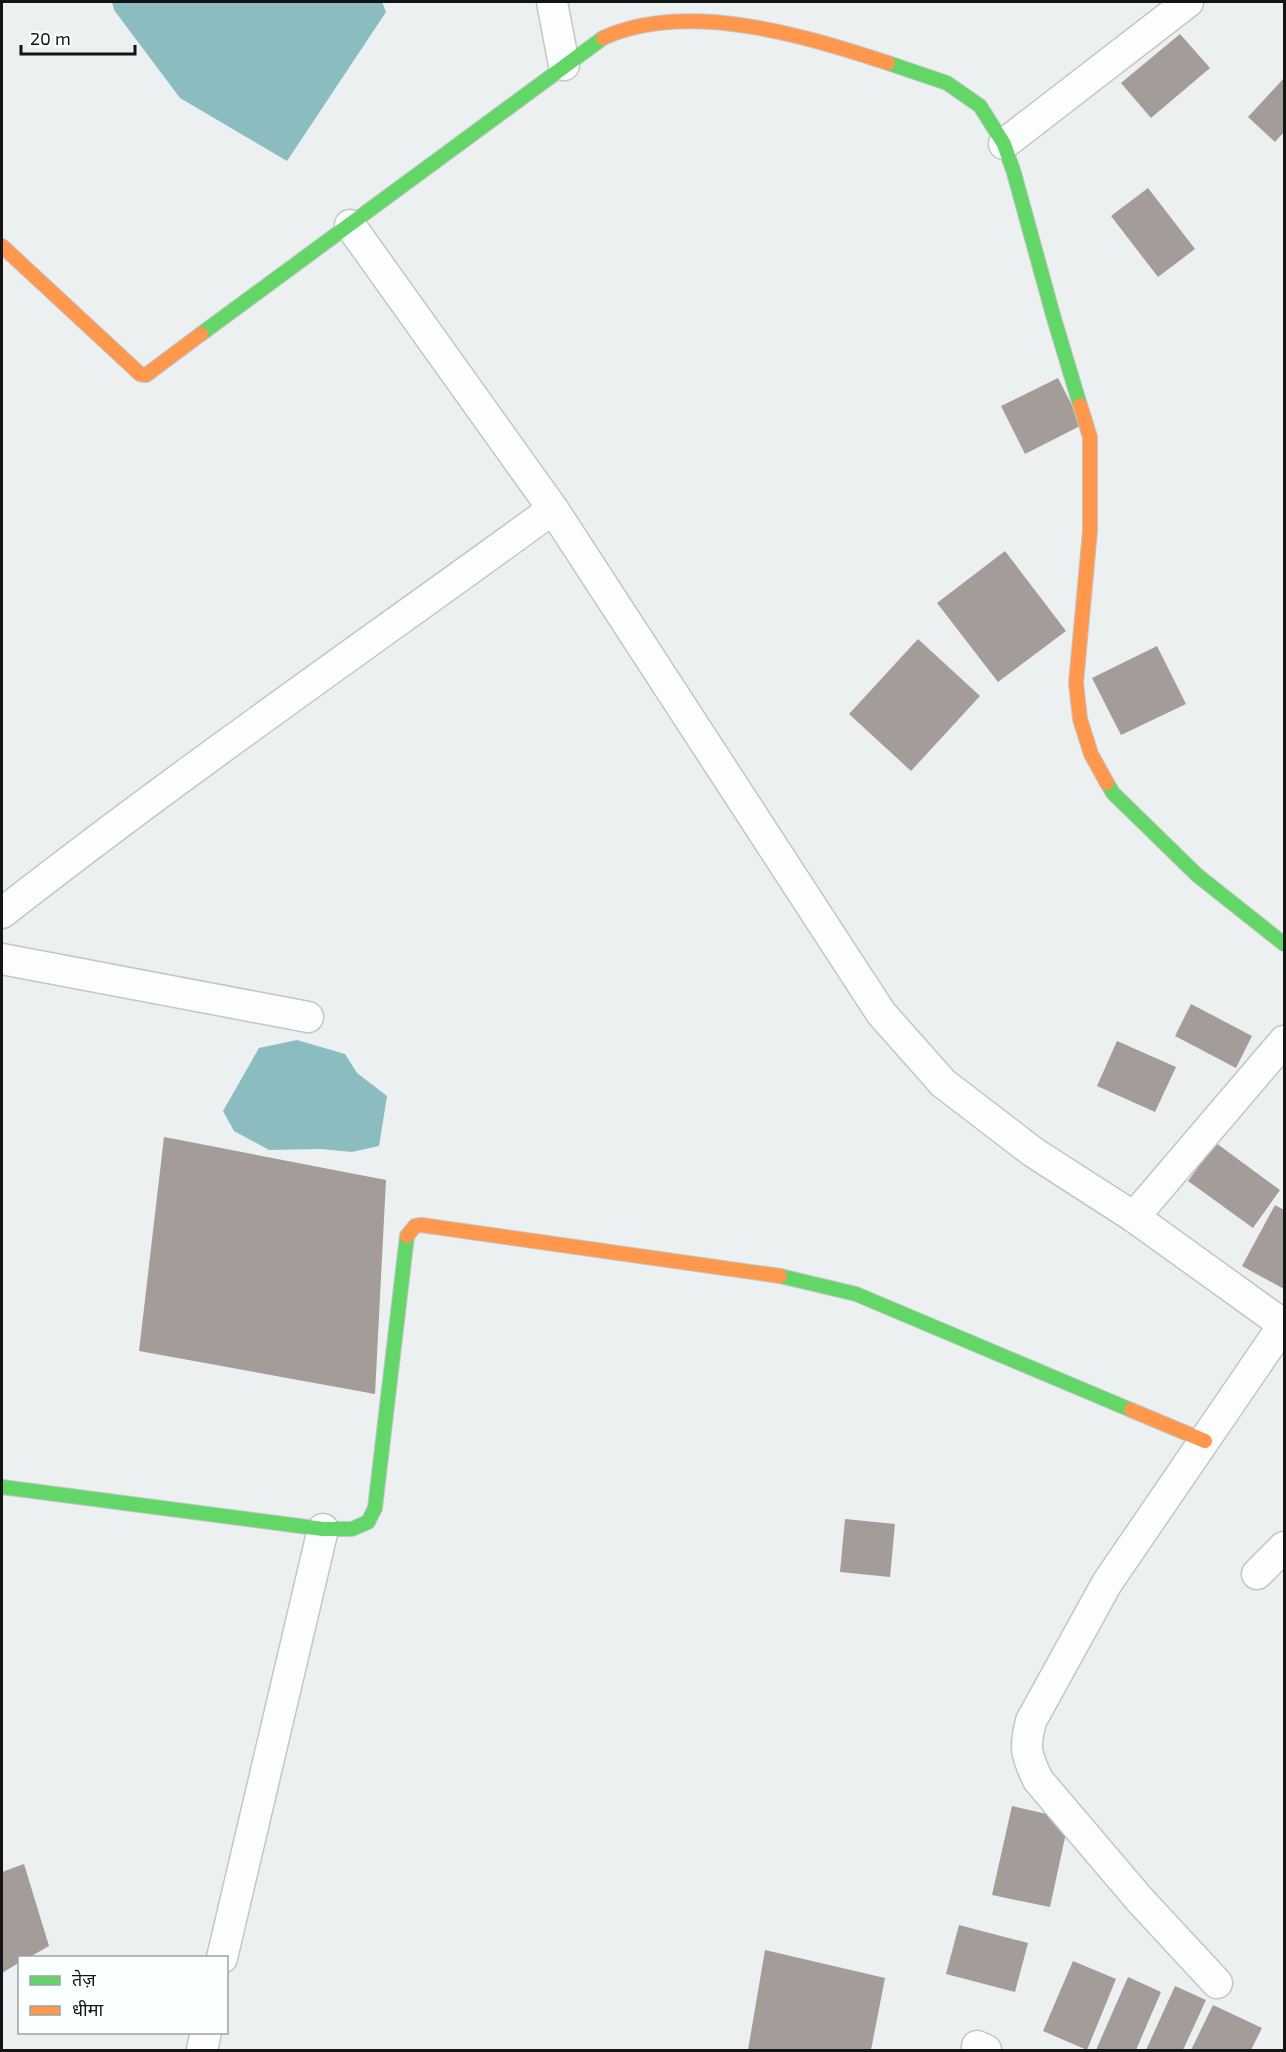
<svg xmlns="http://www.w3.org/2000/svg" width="1286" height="2052" font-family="'Exo 2','Noto Sans Devanagari',sans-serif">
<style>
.water{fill:#8bbdc0}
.building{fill:#a39c98}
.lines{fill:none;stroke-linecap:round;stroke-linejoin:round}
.street-casing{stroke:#c2c6c6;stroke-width:33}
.fast-casing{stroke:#c2c6c6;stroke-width:16}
.slow-casing{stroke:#c2c6c6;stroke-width:16}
.street{stroke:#fcfdfd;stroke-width:30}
.fast{stroke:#63d668;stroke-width:14}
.slow{stroke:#ff974d;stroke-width:14}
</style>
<rect width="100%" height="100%" fill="#ecf0f0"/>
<!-- water -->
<g class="water">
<polygon points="112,2 382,2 386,12 287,161 180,98 114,10"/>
<polygon points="297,1040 345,1054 357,1073 387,1096 379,1146 352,1152 321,1149 269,1150 234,1131 223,1111 259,1048"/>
</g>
<!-- building -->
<g class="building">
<polygon points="1180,34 1210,68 1151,118 1121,83"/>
<polygon points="1284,78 1284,132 1275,142 1248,117"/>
<polygon points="1148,188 1195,249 1158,277 1111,216"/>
<polygon points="1058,378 1082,425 1025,454 1001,406"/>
<polygon points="1005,551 1066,631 998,682 937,603"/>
<polygon points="918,639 980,696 911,771 849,714"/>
<polygon points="1157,646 1186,704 1121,735 1092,678"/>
<polygon points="1191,1004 1252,1036 1236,1068 1175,1036"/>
<polygon points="1117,1041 1176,1067 1155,1112 1097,1086"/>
<polygon points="164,1137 386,1180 375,1394 139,1351"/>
<polygon points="1216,1143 1280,1190 1253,1228 1188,1181"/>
<polygon points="1275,1205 1284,1210 1284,1289 1242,1266"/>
<polygon points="845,1519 895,1524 890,1577 840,1572"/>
<polygon points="1012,1806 1069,1819 1050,1907 992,1895"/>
<polygon points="24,1864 49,1946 28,1958 20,1958 20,1962 2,1973 2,1872"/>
<polygon points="959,1925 1028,1943 1015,1992 946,1974"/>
<polygon points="765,1950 885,1978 871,2050 748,2050"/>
<polygon points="1073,1961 1116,1979 1087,2050 1043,2031"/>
<polygon points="1128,1977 1161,1992 1136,2050 1096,2050"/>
<polygon points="1175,1986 1206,2000 1183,2050 1146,2050"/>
<polygon points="1213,2005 1262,2028 1251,2050 1191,2050"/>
</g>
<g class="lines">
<defs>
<g id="street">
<polyline points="552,2 564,65"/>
<polyline points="1004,144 1188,2"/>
<polyline points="350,225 553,509 881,1013 943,1083 1033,1152 1134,1217 1284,1325"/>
<path d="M 2,913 C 181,773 369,643 553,509"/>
<polyline points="2,959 308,1017"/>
<polyline points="1134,1217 1284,1041"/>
<polyline points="1257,1574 1284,1547"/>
<polyline points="222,1958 323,1529"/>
<path d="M 1217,1983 L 1140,1900 L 1038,1780 C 1026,1755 1024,1748 1031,1721 L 1107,1583 L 1284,1324"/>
<polyline points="977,2046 986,2050"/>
<polyline points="202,2050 206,2032"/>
</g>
<g id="fast">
<polyline points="888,63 947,83 980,106 1004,144 1014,173 1053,315 1080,405"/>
<polyline points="201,334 603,38"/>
<polyline points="1107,783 1113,793 1197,875 1284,944"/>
<polyline points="780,1276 856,1294 1131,1410"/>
<polyline points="2,1487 323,1529 352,1529 368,1522 375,1508 407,1236"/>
</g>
<g id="slow">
<path d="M 603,38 C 687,0 803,35 888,63"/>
<polyline points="2,246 140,374 146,375 201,334"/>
<polyline points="1080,405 1090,437 1090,531 1076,683 1080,719 1091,754 1107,783"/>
<polyline points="407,1236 415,1226 421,1225 780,1276"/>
<polyline points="1131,1410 1205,1441"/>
</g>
</defs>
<!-- street casing -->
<use href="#street" class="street-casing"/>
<!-- fast casing -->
<use href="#fast" class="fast-casing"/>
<!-- slow casing -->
<use href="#slow" class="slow-casing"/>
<!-- street -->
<use href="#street" class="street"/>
<!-- fast -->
<use href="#fast" class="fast"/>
<!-- slow -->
<use href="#slow" class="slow"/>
</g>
<!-- border -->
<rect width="1286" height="2052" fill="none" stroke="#131515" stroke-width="6"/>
<!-- legend -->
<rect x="18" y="1956" width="210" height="78" fill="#faffff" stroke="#9ea1a1" stroke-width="1.5"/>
<rect x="30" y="1976" width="30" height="9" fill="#63d668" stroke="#9ea1a1" stroke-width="1.5"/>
<text x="72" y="1986" font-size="18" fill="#131515">तेज़</text>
<rect x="30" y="2006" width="30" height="9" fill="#ff974d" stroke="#9ea1a1" stroke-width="1.5"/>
<text x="72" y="2016" font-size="18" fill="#131515">धीमा</text>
<!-- scale -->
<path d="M21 45v9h114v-9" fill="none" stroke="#131515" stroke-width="3"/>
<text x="30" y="45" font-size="18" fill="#131515" stroke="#faffff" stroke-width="4.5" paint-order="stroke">20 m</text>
</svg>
